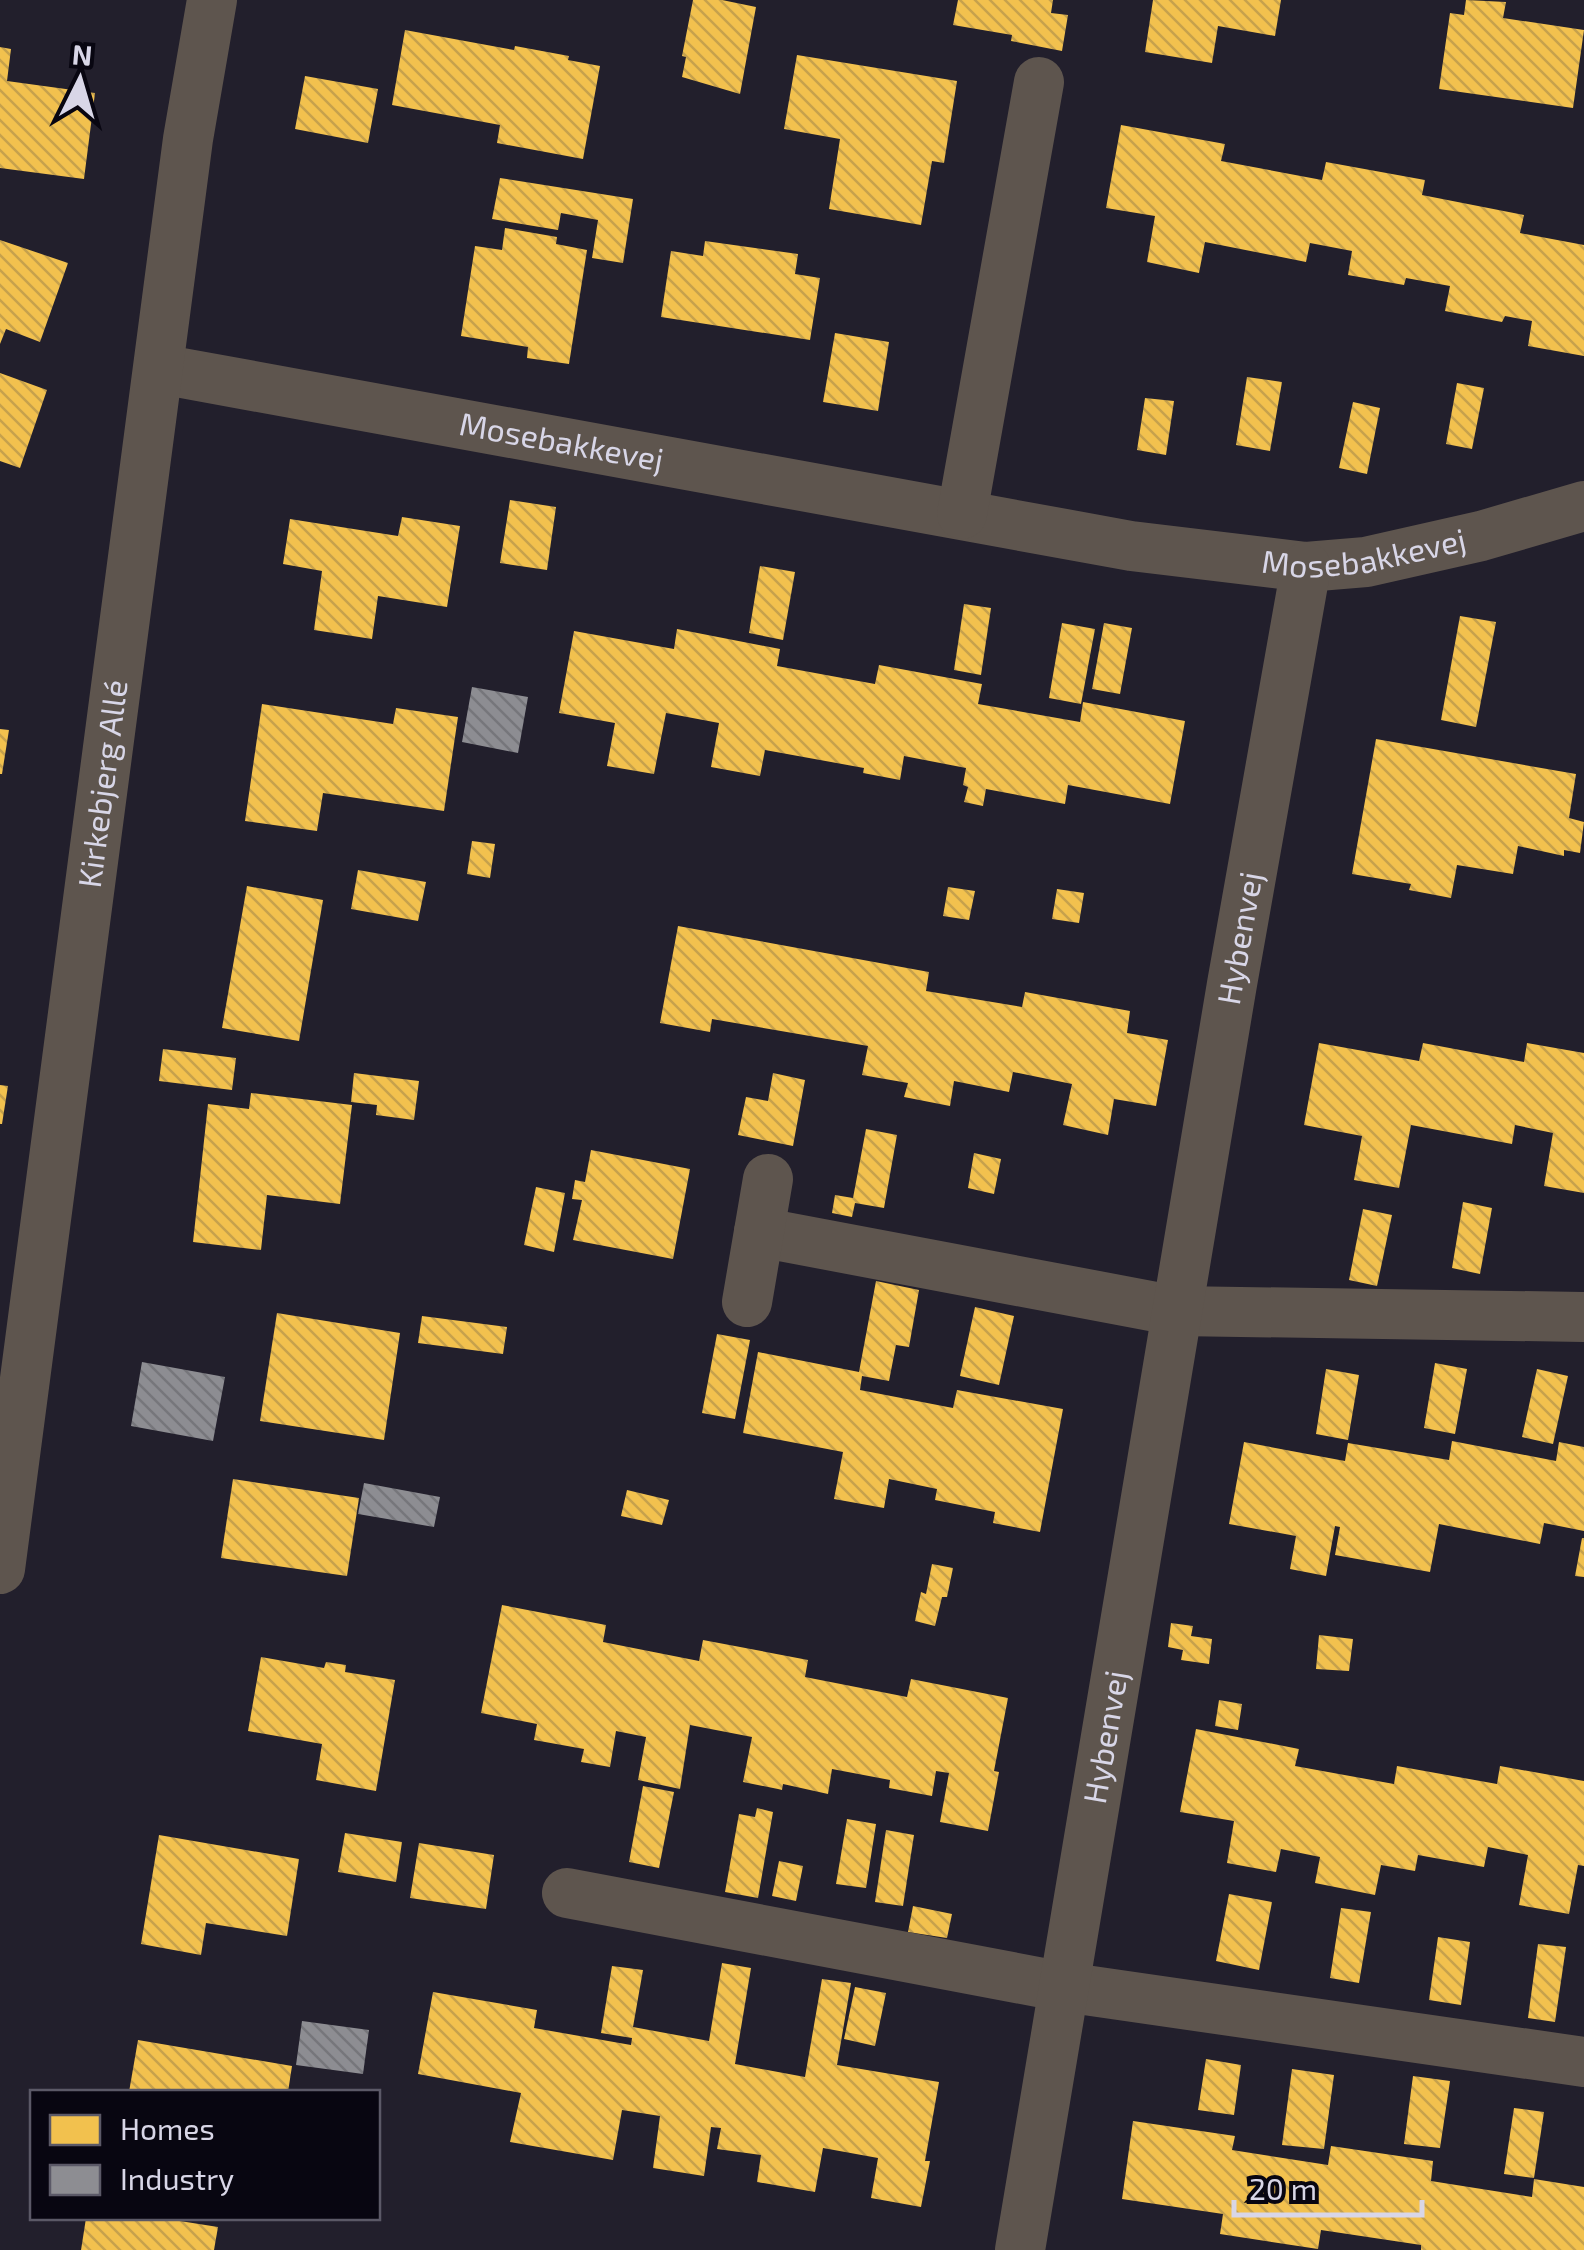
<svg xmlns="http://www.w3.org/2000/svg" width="1584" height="2250" font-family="'Exo 2',sans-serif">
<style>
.homes{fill:url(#homes-back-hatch)}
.industry{fill:url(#industry-back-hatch)}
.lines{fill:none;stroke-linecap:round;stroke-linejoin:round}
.minor{stroke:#5e554e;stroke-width:50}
.labels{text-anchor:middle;stroke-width:10;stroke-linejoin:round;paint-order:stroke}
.street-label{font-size:32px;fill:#d8d6e7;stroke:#080611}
</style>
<defs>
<pattern id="homes-back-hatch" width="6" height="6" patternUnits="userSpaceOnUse" patternTransform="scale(2.5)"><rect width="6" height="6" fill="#f2c14e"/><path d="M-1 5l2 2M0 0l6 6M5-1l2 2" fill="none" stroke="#c6a14c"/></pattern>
<pattern id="industry-back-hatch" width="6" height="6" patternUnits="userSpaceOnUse" patternTransform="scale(2.5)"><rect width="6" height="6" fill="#8d8d92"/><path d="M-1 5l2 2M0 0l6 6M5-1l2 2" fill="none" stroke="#76767b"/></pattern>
</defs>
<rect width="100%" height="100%" fill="#221f2c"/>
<!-- homes -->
<g class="homes">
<polygon points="693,0 722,0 756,7 740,94 682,77 686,57 682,56"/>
<polygon points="958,0 1053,0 1051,13 1068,15 1062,51 1011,41 1012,35 953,25"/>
<polygon points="1153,0 1281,0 1275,36 1218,26 1212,63 1145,52"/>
<polygon points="1466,0 1506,2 1503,18 1584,30 1573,108 1439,89 1450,13 1464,15"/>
<polygon points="405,30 514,50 515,46 569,56 568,60 600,66 583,159 497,143 500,125 392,105"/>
<polygon points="0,47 11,49 7,81 95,93 84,179 0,168"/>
<polygon points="797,55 957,81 944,163 932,161 921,225 829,209 840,139 784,129"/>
<polygon points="305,76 378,89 368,143 295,129"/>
<polygon points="1121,125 1225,144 1221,161 1322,180 1326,162 1425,180 1422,195 1524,215 1520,233 1584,245 1584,356 1528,346 1532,321 1505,316 1502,322 1445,311 1450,286 1406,278 1404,285 1348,275 1352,251 1310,243 1306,262 1205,242 1199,273 1147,262 1155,216 1106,208"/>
<polygon points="500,178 633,199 623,263 592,258 598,220 561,213 558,230 492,219"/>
<polygon points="505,228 557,237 556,244 587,250 569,364 527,358 528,347 461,336 475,246 502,250"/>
<polygon points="0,240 68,263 40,342 6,329 0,344"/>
<polygon points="705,241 798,254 795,274 820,278 810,340 661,317 671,251 703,256"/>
<polygon points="835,333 889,342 878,411 823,402"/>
<polygon points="0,373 47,390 20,468 0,461"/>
<polygon points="1247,377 1282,382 1270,451 1236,445"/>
<polygon points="1457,383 1484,388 1472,449 1446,444"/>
<polygon points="1145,398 1174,401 1166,455 1137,450"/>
<polygon points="1353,402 1380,408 1367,474 1339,468"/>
<polygon points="510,500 556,507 547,570 500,563"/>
<polygon points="402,517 460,526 447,607 378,596 372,639 314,630 322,571 283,564 290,519 398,536"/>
<polygon points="760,566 795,572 783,640 749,633"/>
<polygon points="964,604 991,608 981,675 954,670"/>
<polygon points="1460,616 1496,622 1476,727 1441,720"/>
<polygon points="1062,623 1095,629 1081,704 1049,698"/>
<polygon points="1104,623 1132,628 1120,694 1092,689"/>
<polygon points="677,629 780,649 777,666 875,684 879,665 982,684 978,704 1080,722 1083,702 1185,721 1170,804 1068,785 1065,804 986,789 983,806 964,802 968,787 963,785 966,768 904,756 900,780 863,773 864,768 765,750 760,776 711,767 719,723 666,713 654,774 607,766 615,723 559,713 574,631 674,649"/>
<polygon points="262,704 393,724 396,708 458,717 444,811 323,793 317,831 245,821"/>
<polygon points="0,729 9,730 2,774 0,774"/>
<polygon points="1376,739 1576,774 1569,818 1584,822 1580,853 1564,850 1564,856 1518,846 1513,874 1457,865 1451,898 1409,890 1411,884 1352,874"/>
<polygon points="472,841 495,844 490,878 467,874"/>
<polygon points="358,870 426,882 418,921 351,909"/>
<polygon points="247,886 323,900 299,1041 222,1028"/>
<polygon points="948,887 975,891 969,920 943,916"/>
<polygon points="1057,889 1084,893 1079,923 1052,919"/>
<polygon points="678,926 929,972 926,991 1022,1007 1025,992 1130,1011 1127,1033 1168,1040 1156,1106 1114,1099 1108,1135 1063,1125 1072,1084 1013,1072 1009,1092 954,1081 950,1106 904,1097 908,1083 862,1075 868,1046 712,1019 710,1032 660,1023"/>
<polygon points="1319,1043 1419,1061 1423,1043 1524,1062 1527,1043 1584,1053 1584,1193 1544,1186 1553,1133 1515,1125 1512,1144 1411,1125 1399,1188 1354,1180 1362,1136 1304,1125"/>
<polygon points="163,1049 236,1058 232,1090 159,1081"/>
<polygon points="354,1073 419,1081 414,1120 376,1115 377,1105 351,1102"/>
<polygon points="773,1073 805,1080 793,1146 738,1135 746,1097 768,1101"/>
<polygon points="0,1085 8,1086 2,1124 0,1124"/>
<polygon points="251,1093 352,1105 340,1204 267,1195 261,1250 193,1242 208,1104 249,1109"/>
<polygon points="866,1129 897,1135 884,1208 855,1203 852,1217 832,1213 835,1195 853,1198"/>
<polygon points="591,1150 690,1169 673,1259 573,1240 582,1200 572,1199 575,1180 585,1182"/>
<polygon points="974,1153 1001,1159 994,1194 968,1188"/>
<polygon points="536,1187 565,1193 554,1252 524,1245"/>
<polygon points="1463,1202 1492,1208 1480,1274 1452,1268"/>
<polygon points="1363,1209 1392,1215 1377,1286 1349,1280"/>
<polygon points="876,1281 919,1290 909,1347 896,1345 889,1381 862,1376 860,1390 953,1408 957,1390 1063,1409 1040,1532 993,1523 995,1512 935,1500 937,1489 889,1479 884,1508 834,1499 843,1452 743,1433 758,1352 859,1372"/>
<polygon points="975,1307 1014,1316 999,1385 960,1376"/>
<polygon points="277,1313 400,1333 384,1440 260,1421"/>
<polygon points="422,1316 507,1327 503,1354 418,1343"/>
<polygon points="717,1334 750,1340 735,1419 702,1413"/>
<polygon points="1435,1363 1467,1369 1455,1434 1424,1428"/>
<polygon points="1326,1369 1359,1375 1348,1440 1316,1434"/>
<polygon points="1537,1369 1568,1376 1553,1444 1522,1437"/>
<polygon points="1452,1441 1556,1461 1559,1442 1584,1447 1584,1531 1544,1523 1540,1544 1439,1524 1430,1572 1335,1555 1340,1527 1335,1526 1326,1576 1290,1569 1296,1536 1229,1524 1244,1442 1345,1461 1348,1443 1449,1460"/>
<polygon points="233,1479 359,1498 347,1576 221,1558"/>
<polygon points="627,1490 669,1500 662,1525 621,1516"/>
<polygon points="1582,1538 1584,1538 1584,1577 1575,1576"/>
<polygon points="932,1564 953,1568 947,1597 942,1597 935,1626 915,1621 921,1592 926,1594"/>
<polygon points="502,1605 606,1625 603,1642 699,1661 703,1640 808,1660 805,1677 907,1697 911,1679 1008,1698 994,1771 999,1772 988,1831 940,1822 949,1773 936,1771 932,1796 889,1788 890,1780 832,1769 828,1794 783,1784 782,1790 778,1789 743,1782 752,1737 690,1725 680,1789 638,1780 646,1737 616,1731 610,1767 581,1762 584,1749 534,1740 537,1724 481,1713"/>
<polygon points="1171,1623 1193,1626 1191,1636 1212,1639 1209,1664 1181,1660 1183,1650 1168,1647"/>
<polygon points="1319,1635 1353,1639 1349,1671 1316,1669"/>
<polygon points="261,1657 324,1668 326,1662 346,1665 345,1672 395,1680 376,1791 316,1780 322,1744 248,1731"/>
<polygon points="1219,1700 1242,1704 1238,1730 1215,1726"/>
<polygon points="1196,1729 1299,1749 1295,1766 1394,1784 1397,1766 1497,1784 1500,1766 1584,1781 1584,1866 1578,1865 1569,1914 1519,1905 1528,1855 1488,1847 1484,1867 1418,1855 1415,1871 1381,1865 1375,1895 1315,1883 1320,1857 1281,1849 1276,1872 1227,1863 1234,1821 1180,1812"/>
<polygon points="643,1786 674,1792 659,1868 629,1862"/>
<polygon points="757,1808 773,1812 758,1898 725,1892 739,1814 755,1817"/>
<polygon points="847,1819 876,1824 866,1888 836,1884"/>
<polygon points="886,1830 914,1835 903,1906 875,1902"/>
<polygon points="345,1833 402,1842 396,1882 338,1872"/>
<polygon points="159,1835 299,1859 287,1936 206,1923 201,1955 141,1944"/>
<polygon points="419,1843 494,1855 486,1909 410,1898"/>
<polygon points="779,1861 803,1866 796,1901 772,1896"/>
<polygon points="1229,1894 1272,1902 1259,1970 1216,1961"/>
<polygon points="913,1906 952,1914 947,1938 908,1932"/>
<polygon points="1341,1908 1371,1912 1359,1983 1330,1978"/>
<polygon points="1438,1937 1470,1942 1461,2005 1429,2000"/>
<polygon points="1538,1944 1566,1947 1555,2022 1528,2018"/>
<polygon points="722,1963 751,1968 735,2064 805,2077 822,1979 851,1983 837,2065 939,2082 925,2161 930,2161 921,2207 871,2198 878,2158 823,2148 815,2192 757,2182 761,2155 717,2149 721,2128 711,2127 704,2176 653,2168 660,2116 622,2110 613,2160 510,2142 521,2093 418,2074 433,1992 537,2010 534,2028 631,2045 632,2038 601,2033 612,1966 643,1970 633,2027 709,2041"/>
<polygon points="855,1987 886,1993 875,2046 844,2039"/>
<polygon points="138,2040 292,2066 288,2092 129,2092"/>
<polygon points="1206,2059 1241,2065 1234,2115 1198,2110"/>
<polygon points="1292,2069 1334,2075 1324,2149 1282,2145"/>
<polygon points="1413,2076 1450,2081 1440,2148 1404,2144"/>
<polygon points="1514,2108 1544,2112 1534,2178 1504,2174"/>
<polygon points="1133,2121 1235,2136 1232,2150 1328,2165 1331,2146 1433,2161 1431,2181 1532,2197 1534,2179 1584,2187 1584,2250 1421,2250 1421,2245 1321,2230 1318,2249 1220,2234 1223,2214 1122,2199"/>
<polygon points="86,2218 161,2218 218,2227 214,2250 81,2250"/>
</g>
<!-- industry -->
<g class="industry">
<polygon points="472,687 528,697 518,753 462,742"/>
<polygon points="142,1362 225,1377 213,1441 131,1426"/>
<polygon points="364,1483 440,1497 434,1527 358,1514"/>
<polygon points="302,2021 369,2030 363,2074 296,2065"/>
</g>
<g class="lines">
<!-- minor -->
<g class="minor">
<path id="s1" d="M 160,369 L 1131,546 L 1306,567 L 1366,562 L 1481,536 L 1584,506"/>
<polyline points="962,514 1039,82"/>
<polyline points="759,1232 1177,1311 1584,1317"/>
<polyline points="747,1302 768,1179"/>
<path id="s2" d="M 0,1569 L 188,139 L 212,0"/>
<polyline points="567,1893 1064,1987 1584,2062"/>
<path id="s3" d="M 1020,2250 L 1232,984 L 1306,567"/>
</g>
</g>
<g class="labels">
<!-- street labels -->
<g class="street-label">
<text dy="11" stroke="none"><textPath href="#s1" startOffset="408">Mosebakkevej</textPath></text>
<text dy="11" stroke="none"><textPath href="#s1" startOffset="1222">Mosebakkevej</textPath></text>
<text dy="11" stroke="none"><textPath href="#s2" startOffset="792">Kirkebjerg Allé</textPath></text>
<text dy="11" stroke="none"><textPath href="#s3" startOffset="1330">Hybenvej</textPath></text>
<text dy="11" stroke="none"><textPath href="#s3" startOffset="520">Hybenvej</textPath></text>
</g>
</g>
<!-- legend -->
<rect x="30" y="2090" width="350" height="130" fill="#080611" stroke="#5b5967" stroke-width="2.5"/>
<rect x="50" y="2115" width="50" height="30" fill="#f2c14e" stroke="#5b5967" stroke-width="2.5"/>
<text x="120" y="2140" font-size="30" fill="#d8d6e7">Homes</text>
<rect x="50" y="2165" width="50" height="30" fill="#8d8d92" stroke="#5b5967" stroke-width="2.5"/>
<text x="120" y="2190" font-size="30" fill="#d8d6e7">Industry</text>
<!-- north arrow -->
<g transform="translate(80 80) rotate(5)" stroke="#080611" stroke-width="8" paint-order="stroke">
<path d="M0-8L18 38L0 25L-18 38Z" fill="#d8d6e7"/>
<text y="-15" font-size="28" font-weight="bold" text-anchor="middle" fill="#d8d6e7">N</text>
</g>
<!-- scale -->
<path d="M1234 2200v15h188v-15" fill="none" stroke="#d8d6e7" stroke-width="5"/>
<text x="1249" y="2200" font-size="30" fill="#d8d6e7" stroke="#080611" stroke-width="8" paint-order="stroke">20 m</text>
</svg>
